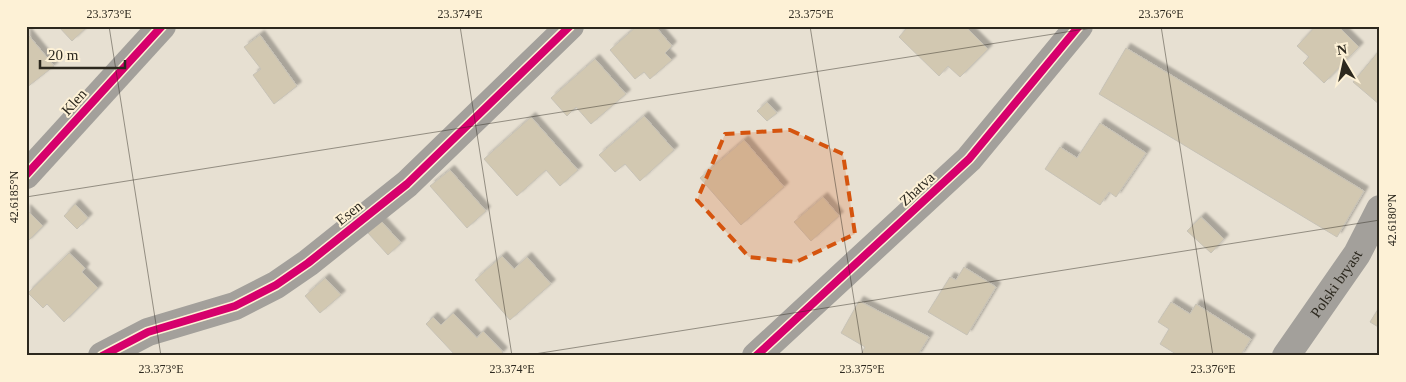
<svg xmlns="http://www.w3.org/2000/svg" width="1406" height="382" font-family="'Times New Roman',serif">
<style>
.building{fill:#d2c8b1;stroke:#c7c2b6;filter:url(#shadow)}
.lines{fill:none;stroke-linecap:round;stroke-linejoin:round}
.minor{stroke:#a3a09b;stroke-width:28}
.cycleway-casing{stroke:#fdf1d6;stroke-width:11}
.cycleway{stroke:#d6006c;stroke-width:8}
.marked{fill:#d5540e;fill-opacity:0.2;stroke:#d5540e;stroke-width:4;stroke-dasharray:10 6;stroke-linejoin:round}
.ticks{fill:none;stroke:#2c281e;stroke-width:1;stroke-opacity:0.45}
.labels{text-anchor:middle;stroke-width:4;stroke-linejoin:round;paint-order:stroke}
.street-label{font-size:15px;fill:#2c281e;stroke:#fdf1d6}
.neatline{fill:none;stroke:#2c281e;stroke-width:2}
.ticks-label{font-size:12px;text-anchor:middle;fill:#2c281e}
</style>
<defs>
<filter id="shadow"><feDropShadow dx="4.5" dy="-4.5" stdDeviation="1" flood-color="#0004"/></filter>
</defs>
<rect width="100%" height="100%" fill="#e7e0d2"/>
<!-- building -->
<g class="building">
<polygon points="58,26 88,26 72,41"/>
<polygon points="637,26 655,26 672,46 665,53 672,60 650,79 644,72 635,79 610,50"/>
<polygon points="903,26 965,26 988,49 960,77 948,66 939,76 899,37 906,29"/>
<polygon points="1316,26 1338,26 1359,47 1324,83 1303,63 1309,57 1297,46"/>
<polygon points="26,32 54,66 26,88"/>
<polygon points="260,35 297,86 274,104 253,75 261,69 244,47"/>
<polygon points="1126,48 1364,191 1337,237 1099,94"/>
<polygon points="1378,52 1380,53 1380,105 1353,82"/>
<polygon points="595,59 626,94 591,124 576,107 567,116 551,98"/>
<polygon points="767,102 777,113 767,121 757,111"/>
<polygon points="644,116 674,150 640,181 625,164 615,172 599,155"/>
<polygon points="531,117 578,170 560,186 546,170 517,196 484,159"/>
<polygon points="1100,123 1146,153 1116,197 1109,192 1100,205 1045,169 1060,147 1077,158"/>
<polygon points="744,140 784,187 741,225 700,178"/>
<polygon points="450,170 486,211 467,228 430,186"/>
<polygon points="823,197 839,216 811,241 794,222"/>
<polygon points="75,204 88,218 77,229 64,216"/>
<polygon points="26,209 43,226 26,243"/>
<polygon points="1201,217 1224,239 1211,253 1187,231"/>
<polygon points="381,221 401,243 388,255 368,233"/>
<polygon points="69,253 85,268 82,272 98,288 64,322 47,304 43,308 28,293"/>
<polygon points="502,256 514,269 527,257 551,284 510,320 475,280"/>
<polygon points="964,267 996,287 967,335 928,312 950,277 956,280"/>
<polygon points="325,278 341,295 320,313 305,296"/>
<polygon points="859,301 929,337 917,356 860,356 865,347 841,333"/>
<polygon points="1171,302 1190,314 1196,304 1251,339 1240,356 1179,356 1160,344 1169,329 1158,322"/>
<polygon points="1380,306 1380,328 1370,322"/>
<polygon points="453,313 477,338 483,331 503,352 499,356 456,356 426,324 433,317 441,325"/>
</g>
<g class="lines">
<!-- minor -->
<g class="minor">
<polyline points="26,175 162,26"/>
<polyline points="102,356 148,332 235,306 276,285 308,263 407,184 570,26"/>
<polyline points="756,356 969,159 1079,26"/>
<path id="s1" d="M 1286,356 L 1357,254 L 1380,209"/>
</g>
<defs>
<g id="cycleway">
<polyline points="26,175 162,26"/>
<polyline points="102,356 148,332 235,306 276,285 308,263 407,184 570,26"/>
<polyline points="756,356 969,159 1079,26"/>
</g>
</defs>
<!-- cycleway casing -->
<use href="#cycleway" class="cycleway-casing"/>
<!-- cycleway -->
<use href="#cycleway" class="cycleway"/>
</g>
<!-- marked area -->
<path class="marked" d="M 790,130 L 843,154 L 855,234 L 796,262 L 749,257 L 697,200 L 725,134 Z"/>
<!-- ticks -->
<path class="ticks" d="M 109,26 L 161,356M 460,26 L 512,356M 810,26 L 863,356M 1161,26 L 1213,356M 26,197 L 1104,26M 522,356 L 1380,220"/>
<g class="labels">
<!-- street labels -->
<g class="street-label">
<text transform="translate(74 102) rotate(-48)" y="5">Klen</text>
<text transform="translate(917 189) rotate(-43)" y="5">Zhatva</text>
<text transform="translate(349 213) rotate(-39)" y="5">Esen</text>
<text dy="5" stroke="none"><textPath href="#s1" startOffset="88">Polski bryast</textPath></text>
</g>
</g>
<!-- border -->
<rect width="1406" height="382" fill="none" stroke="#fdf1d6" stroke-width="55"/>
<!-- north arrow -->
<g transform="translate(1344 62) rotate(351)" stroke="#fdf1d6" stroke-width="4" paint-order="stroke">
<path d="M0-4L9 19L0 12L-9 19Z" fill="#2c281e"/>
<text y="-8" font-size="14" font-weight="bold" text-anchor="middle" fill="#2c281e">N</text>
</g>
<!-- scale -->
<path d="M40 60v8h85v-8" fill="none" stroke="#2c281e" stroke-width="2.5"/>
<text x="48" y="60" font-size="15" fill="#2c281e" stroke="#fdf1d6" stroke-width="4" paint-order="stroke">20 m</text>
<rect x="28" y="28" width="1350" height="326" class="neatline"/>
<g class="ticks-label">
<text x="109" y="18">23.373°E</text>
<text x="460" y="18">23.374°E</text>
<text x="811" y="18">23.375°E</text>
<text x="1161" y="18">23.376°E</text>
<text transform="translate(14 197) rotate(-90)" y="4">42.6185°N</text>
<text transform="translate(1392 220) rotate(-90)" y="4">42.6180°N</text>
<text x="161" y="373">23.373°E</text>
<text x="512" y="373">23.374°E</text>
<text x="862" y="373">23.375°E</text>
<text x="1213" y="373">23.376°E</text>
</g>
</svg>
